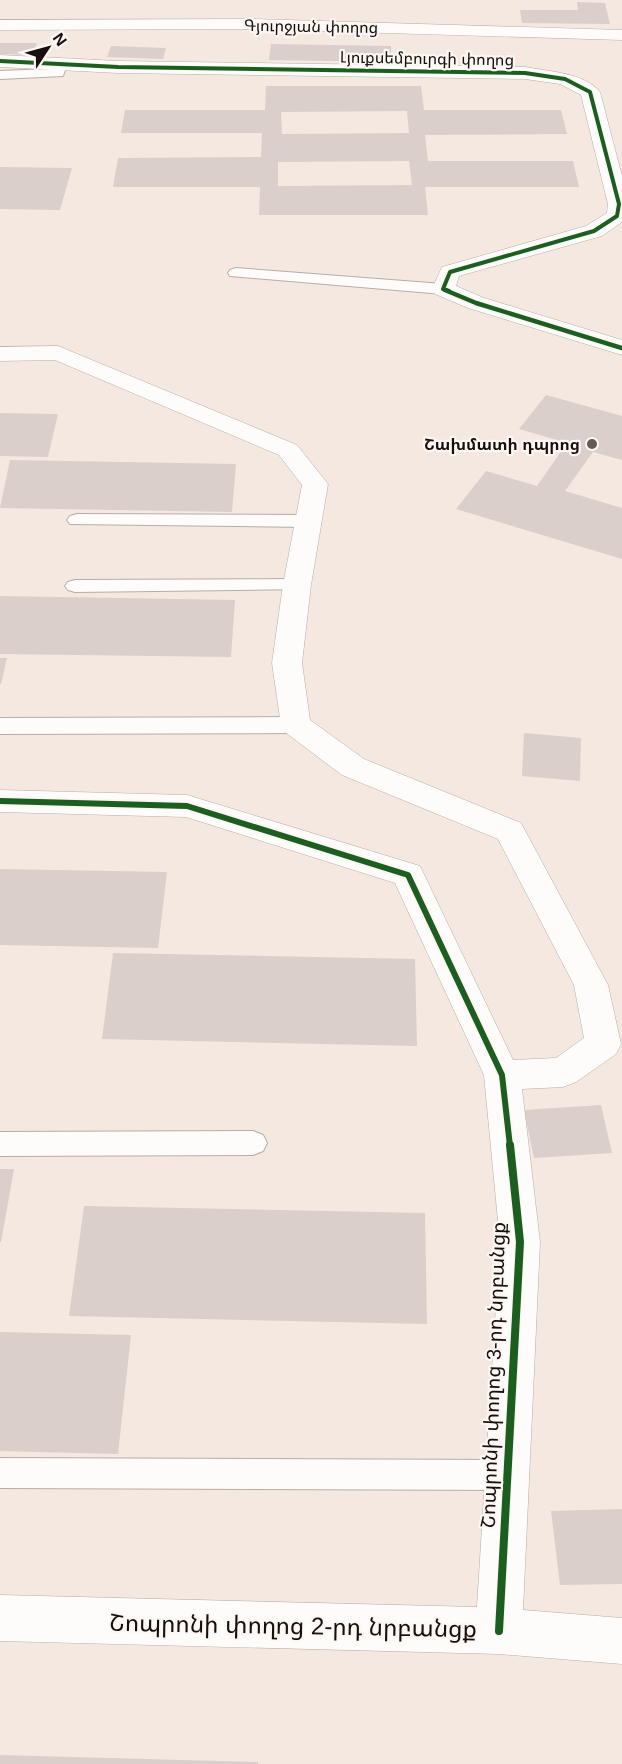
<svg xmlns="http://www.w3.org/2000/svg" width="622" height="1764" font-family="Arial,'Noto Sans Armenian',sans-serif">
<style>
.building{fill:#dbcfcb;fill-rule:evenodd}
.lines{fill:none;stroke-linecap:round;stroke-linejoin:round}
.lane-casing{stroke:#b8ada7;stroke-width:2}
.street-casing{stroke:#b8ada7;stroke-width:1}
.secondary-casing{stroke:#b8ada7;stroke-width:1}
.lane{fill:#fdfcfa;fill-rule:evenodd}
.street{fill:#fdfcfa;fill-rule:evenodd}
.secondary{fill:#fdfcfa;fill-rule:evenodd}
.cycleway-far3-casing{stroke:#fcf7f4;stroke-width:6}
.cycleway-far2-casing{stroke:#fcf7f4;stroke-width:8}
.cycleway-far1-casing{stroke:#fcf7f4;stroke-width:10}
.cycleway-casing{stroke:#fcf7f4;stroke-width:11}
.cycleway-far3{stroke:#1b5e20;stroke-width:4}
.cycleway-far2{stroke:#1b5e20;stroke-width:4.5}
.cycleway-far1{stroke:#1b5e20;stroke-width:6}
.cycleway{stroke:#1b5e20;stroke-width:8}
.poi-dot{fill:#655b55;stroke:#fcf7f4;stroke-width:2}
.labels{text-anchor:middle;stroke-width:4.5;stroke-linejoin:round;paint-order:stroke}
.far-street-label{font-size:16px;fill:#180f0a;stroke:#fcf7f4}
.far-poi-label{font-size:16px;font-weight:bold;fill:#180f0a;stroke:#fcf7f4;text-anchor:end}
.street-label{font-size:20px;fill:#180f0a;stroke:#fcf7f4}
.near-street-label{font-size:24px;fill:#180f0a;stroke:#fcf7f4}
</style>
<rect width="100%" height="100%" fill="#f4e8e1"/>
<!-- building -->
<g class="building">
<polygon points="577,2 605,3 610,24 522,23 520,10 578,10"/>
<polygon points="0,43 37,43 33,55 0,54"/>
<polygon points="271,44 391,46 391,62 269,60"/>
<polygon points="111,46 166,48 163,59 107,57"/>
<path d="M 266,86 L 421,86 L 424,110 L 561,110 L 567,134 L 425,135 L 428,161 L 573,161 L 579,187 L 425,187 L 428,215 L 259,215 L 260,187 L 113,187 L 118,158 L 261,157 L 262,133 L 121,133 L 125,110 L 265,110 ZM 407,111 L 409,133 L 282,134 L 281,112 ZM 409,161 L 412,185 L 278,186 L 278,162 Z"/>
<polygon points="0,167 72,168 60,210 0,209"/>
<polygon points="546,395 622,416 622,460 593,452 565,491 622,508 622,559 456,509 486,471 537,486 567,443 519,429"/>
<polygon points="0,413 58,414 48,457 0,456"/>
<polygon points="10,460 236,464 232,512 0,508"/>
<polygon points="0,596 235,600 231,657 0,654"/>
<polygon points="0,658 7,658 1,684 0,684"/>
<polygon points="524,733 581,738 580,781 522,776"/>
<polygon points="0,869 167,872 158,948 0,945"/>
<polygon points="113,953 415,959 417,1046 102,1039"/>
<polygon points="601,1105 612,1153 534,1158 524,1110"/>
<polygon points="0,1169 14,1169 1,1242 0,1242"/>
<polygon points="84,1206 425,1213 427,1324 69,1316"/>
<polygon points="0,1332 131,1335 118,1454 0,1451"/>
<polygon points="622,1509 622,1584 560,1585 551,1511"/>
<polygon points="0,1755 258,1762 258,1764 0,1764"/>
</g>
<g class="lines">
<defs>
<g id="lane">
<polygon points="60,60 67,64 63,76 0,79 0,71 52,69 55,61"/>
<polygon points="236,268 443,284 451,289 443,294 230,276 228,273 230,270"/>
<polygon points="77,514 308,515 315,517 318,521 315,525 308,527 70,524 67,520 70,516"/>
<polygon points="297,579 304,581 307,585 304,589 75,592 68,590 65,586 68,582 75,580"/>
<polygon points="296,717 304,720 307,725 304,730 296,733 0,734 0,718"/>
<polygon points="253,1131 263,1135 267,1143 263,1151 253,1155 0,1156 0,1132"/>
<polygon points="0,1458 507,1460 518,1464 523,1475 518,1486 507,1490 0,1488"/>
</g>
<polygon id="street" points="58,346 297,445 328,484 311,585 302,663 310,720 364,759 521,823 608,985 621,1044 616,1054 576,1082 563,1087 522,1089 540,1242 523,1610 622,1618 622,1664 499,1654 0,1641 0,1595 477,1607 500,1242 484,1075 395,883 186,817 0,812 0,790 187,795 420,866 513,1060 556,1058 584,1038 574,985 498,839 342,775 285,732 281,725 272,663 283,585 302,485 279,455 55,360 0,361 0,347"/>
<g id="secondary">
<polygon points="253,19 622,30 622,40 253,29 0,30 0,20"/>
<path d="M 0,55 L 118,61 L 525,67 C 546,71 586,73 600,92 L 622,176 L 622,222 L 602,236 L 459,276 L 456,286 L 484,298 L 622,340 L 622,355 L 468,308 L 435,294 L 432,289 L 442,267 L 586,226 L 607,213 L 608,204 L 581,95 L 560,84 L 525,79 L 118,73 L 0,67 Z"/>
</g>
</defs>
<!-- lane casing -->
<use href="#lane" class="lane-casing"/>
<!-- street casing -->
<use href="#street" class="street-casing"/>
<!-- secondary casing -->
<use href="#secondary" class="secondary-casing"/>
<!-- lane -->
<use href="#lane" class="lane"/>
<!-- street -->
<use href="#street" class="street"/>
<!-- secondary -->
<use href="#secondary" class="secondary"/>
<defs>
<polyline id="cycleway-far3" points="0,61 118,67 525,73 565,79 590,92 619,204 617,216 594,231 450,272 443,289 449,291"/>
<polyline id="cycleway-far2" points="445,290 476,303 622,348"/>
<polyline id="cycleway-far1" points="0,801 187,806 408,875 502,1075 510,1146"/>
<polyline id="cycleway" points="499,1631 520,1242 510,1145"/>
</defs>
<!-- cycleway-far3 casing -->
<use href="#cycleway-far3" class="cycleway-far3-casing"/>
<!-- cycleway-far2 casing -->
<use href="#cycleway-far2" class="cycleway-far2-casing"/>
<!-- cycleway-far1 casing -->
<use href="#cycleway-far1" class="cycleway-far1-casing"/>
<!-- cycleway casing -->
<use href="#cycleway" class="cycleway-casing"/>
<!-- cycleway-far3 -->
<use href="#cycleway-far3" class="cycleway-far3"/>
<!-- cycleway-far2 -->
<use href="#cycleway-far2" class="cycleway-far2"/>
<!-- cycleway-far1 -->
<use href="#cycleway-far1" class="cycleway-far1"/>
<!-- cycleway -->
<use href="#cycleway" class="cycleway"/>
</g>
<!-- markers -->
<circle class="poi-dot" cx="592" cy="444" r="6"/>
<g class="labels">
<!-- far-street labels -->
<g class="far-street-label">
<text transform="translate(311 26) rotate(1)" y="6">Գյուրջյան փողոց</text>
<text transform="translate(427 58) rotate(1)" y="6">Լյուքսեմբուրգի փողոց</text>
</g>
<!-- far-poi labels -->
<g class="far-poi-label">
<text x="580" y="450">Շախմատի դպրոց</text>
</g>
<!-- street labels -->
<g class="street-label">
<text transform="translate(493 1375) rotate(-88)" y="7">Շոպրոնի փողոց 3-րդ նրբանցք</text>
</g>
<!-- near-street labels -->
<g class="near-street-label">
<text transform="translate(293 1626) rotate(1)" y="8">Շոպրոնի փողոց 2-րդ նրբանցք</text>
</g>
</g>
<!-- north arrow -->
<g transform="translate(48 48) rotate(54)" stroke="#fcf7f4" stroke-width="4.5" paint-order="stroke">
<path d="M0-4.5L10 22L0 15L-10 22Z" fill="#180f0a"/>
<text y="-9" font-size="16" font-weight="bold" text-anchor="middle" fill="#180f0a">N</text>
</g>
</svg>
